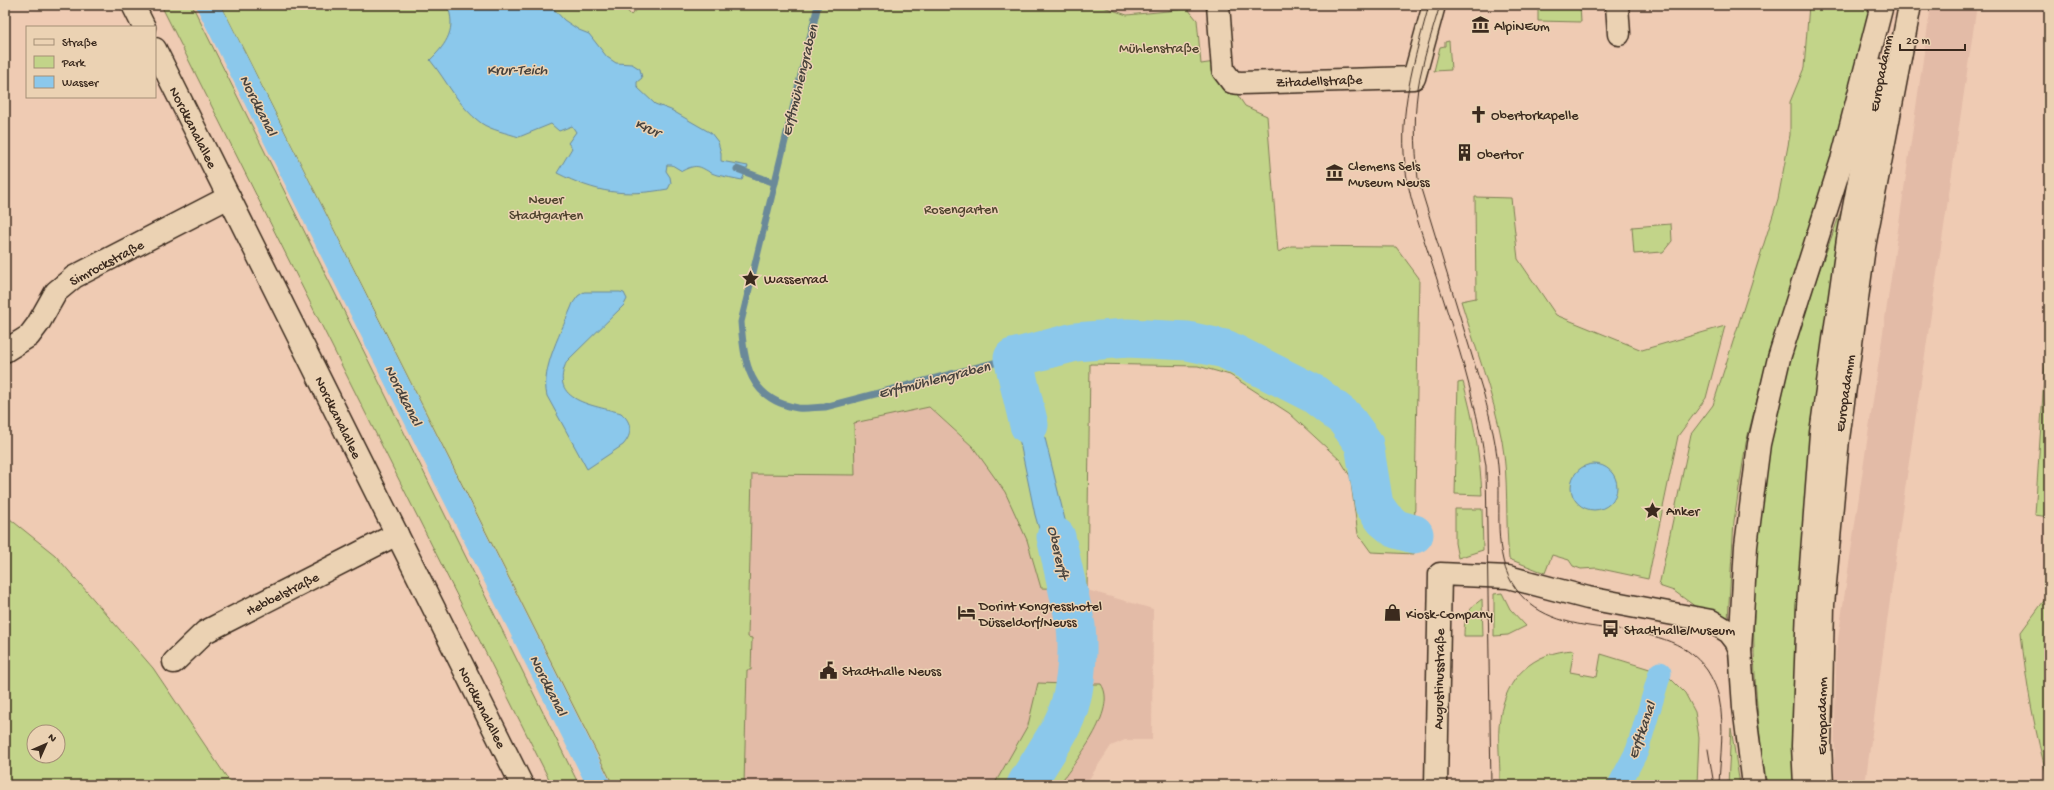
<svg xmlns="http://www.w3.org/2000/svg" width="2054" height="790" font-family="'Gochi Hand',sans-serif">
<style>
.built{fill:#e3bba7}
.green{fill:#c2d489;stroke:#7e7f54;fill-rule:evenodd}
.water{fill:#8bc8eb;stroke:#6b8999}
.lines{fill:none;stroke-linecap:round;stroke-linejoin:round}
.stream{stroke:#6b8999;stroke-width:7}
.canal{stroke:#8bc8eb;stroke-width:23}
.river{stroke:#8bc8eb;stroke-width:39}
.minor-casing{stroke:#3b2a1e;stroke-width:25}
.major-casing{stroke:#3b2a1e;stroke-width:25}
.minor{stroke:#ebd2b3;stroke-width:22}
.major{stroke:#ebd2b3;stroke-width:22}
.tram{stroke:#3b2a1e;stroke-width:1}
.labels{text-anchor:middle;stroke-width:3;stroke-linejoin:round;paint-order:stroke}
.poi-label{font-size:14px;fill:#3b2a1e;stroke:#ebd2b3;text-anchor:start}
.park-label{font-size:14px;fill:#4f442e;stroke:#ebd2b3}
.street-label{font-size:14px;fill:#3b2a1e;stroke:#ebd2b3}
.water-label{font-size:15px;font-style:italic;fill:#47423d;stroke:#ebd2b3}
</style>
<rect width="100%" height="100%" fill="#efcbb3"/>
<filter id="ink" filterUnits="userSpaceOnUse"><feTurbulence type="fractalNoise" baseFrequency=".025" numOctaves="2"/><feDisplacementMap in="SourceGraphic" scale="8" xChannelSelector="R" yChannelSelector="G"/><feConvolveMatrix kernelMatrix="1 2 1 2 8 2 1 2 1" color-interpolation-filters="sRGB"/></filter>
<g filter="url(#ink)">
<!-- built -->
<g class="built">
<polygon points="1103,5 1187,5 1187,7 1127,13"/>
<polygon points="1931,5 1977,5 1905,489 1865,785 1834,785 1836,653"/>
<polygon points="928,407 973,447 1005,492 1027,540 1041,588 1087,590 1153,609 1152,740 1125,740 1111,746 1085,785 744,785 747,669 751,669 752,638 748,638 752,474 855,475 853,423"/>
</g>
<!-- green -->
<g class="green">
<polygon points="161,5 192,5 579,785 552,785"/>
<polygon points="221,5 622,5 631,15 642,5 1098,5 1127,15 1188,9 1197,20 1201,64 1215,62 1245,106 1267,116 1278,252 1291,246 1396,247 1419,278 1414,554 1371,552 1358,534 1350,476 1341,461 1289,413 1230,375 1198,366 1090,364 1087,590 1041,588 1027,540 1005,492 973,447 929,407 854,423 855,475 752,474 748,637 752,638 751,670 747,670 744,785 613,785"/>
<polygon points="1518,5 1580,5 1581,22 1538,21 1538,5"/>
<polygon points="1809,5 1874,5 1837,155 1771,344 1746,443 1734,521 1728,619 1696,607 1674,591 1659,586 1691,434 1713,405 1778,199 1790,135 1790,102 1804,68"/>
<polygon points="1449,41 1451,70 1434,71 1440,47 1445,46 1445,42"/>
<path d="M 1475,197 L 1511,198 L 1518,259 L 1556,315 L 1642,350 L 1725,326 L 1706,398 L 1678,436 L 1648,579 L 1597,568 L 1581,569 L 1573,566 L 1569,560 L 1552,555 L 1545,573 L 1509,559 C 1505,519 1509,480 1502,441 C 1493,393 1475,347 1461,301 L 1476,298 Z"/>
<path d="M 1841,211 L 1847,212 L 1796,785 L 1767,785 C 1744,652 1750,490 1789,360 C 1804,310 1823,261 1841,211 Z"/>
<polygon points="1671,224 1672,241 1663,252 1634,254 1632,227"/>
<polygon points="2049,344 2049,517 2035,515 2045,363"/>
<path d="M 1463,382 C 1474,420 1480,456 1482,495 L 1455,494 L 1458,383 Z"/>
<polygon points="1455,509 1482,509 1483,550 1458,558 1455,543"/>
<path d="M 5,515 L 55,555 L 153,668 L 232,785 L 5,785 ZM 34,732 L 58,732 L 58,756 L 34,756 Z"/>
<polygon points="1502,593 1510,609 1526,626 1508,635 1494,636 1494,594"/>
<path d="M 2049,594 L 2049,783 C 2035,733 2026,684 2021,632 Z"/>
<path d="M 1482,599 L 1483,636 L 1464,636 C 1464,617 1467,610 1482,599 Z"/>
<path d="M 1574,650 L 1570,672 L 1597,677 L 1601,654 L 1666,674 L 1685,693 L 1695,712 L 1699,737 L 1697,785 L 1502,785 L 1500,779 C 1500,759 1497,737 1500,718 C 1506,677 1533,652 1574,650 Z"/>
<path d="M 1038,683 L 1065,684 C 1057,723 1037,754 1013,785 L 994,785 L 1028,725 Z"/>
<path d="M 1088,684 L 1101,684 C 1119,710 1074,763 1059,785 L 1043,785 L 1075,730 L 1086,707 Z"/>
<polygon points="1731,728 1740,785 1728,785"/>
</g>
<!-- water -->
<g class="water">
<path d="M 447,5 L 550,5 L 564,20 L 579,30 L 589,34 L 607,57 L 616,63 L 632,64 L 640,69 L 642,78 L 637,82 L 637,87 L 655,104 L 671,110 L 711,133 L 718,142 L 721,153 L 721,161 L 748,166 L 742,180 C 734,178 725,177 717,175 C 701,170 701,161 682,171 L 672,165 L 667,165 L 666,171 L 670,177 L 671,183 L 668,189 C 623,197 597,193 557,173 L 572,148 L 568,143 L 576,132 L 572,126 L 559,131 L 551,124 L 519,137 C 507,133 491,130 481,123 C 458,106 447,81 430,60 C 447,44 457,28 447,5 Z"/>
<path d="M 584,292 L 620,292 L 624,293 L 627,299 L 624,305 L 567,361 C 547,402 595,405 621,413 C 632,422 633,434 623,445 L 587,469 L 547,396 C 540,368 563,329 573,303 L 578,296 Z"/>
<polygon points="1035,368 1033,389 1068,532 1080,589 1056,588 1035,515 1019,438 1003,376"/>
<circle cx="1594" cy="487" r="23"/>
<polygon points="1066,626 1086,626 1086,658 1069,658"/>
<path d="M 1065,684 L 1088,684 L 1086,707 L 1075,730 L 1043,785 L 1013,785 C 1037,754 1057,723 1065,684 Z"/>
</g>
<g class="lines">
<!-- stream -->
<g class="stream">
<path d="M 818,5 L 741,322 C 744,363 749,400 798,408 C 806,409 817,407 825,407 L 1013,358"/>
<polyline points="737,169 775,183"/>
</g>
<!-- canal -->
<g class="canal">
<polyline points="208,5 599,785"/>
<polyline points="1619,785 1637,751 1660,673"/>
</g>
<!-- river -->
<g class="river">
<polyline points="1029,425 1013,358 1075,342 1127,338 1188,341 1225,349 1314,394 1345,418 1364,444 1374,505 1384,519 1396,529 1414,534"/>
<path d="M 1026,785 C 1037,766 1050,747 1061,727 C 1076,699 1079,657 1076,626 L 1056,537"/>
</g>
<defs>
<g id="minor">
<polyline points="1218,5 1223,70 1232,82 1240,83 1414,78 1434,5"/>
<polyline points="1617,5 1619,34"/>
<polyline points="5,351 29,336 38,324 56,292 74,277 229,197"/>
<polyline points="174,662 205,632 397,534"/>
<polyline points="1436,785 1440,574 1508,577 1588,598 1711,621 1729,632 1736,641 1740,650"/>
</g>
<g id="major">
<polyline points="133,5 144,27"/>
<polyline points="155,49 522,785"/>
<polyline points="1754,785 1744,707 1740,650 1746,546 1759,444 1779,358 1842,160 1882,5"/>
<polyline points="1805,785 1803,746 1808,606 1821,433 1848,239 1880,70"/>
<polyline points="1822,785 1820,745 1823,605 1838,439 1864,247 1910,5"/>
</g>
</defs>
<!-- minor casing -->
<use href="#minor" class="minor-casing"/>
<!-- major casing -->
<use href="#major" class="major-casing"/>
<!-- minor -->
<use href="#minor" class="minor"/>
<!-- major -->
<use href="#major" class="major"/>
<!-- tram -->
<g class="tram">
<path d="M 1429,5 C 1416,54 1401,102 1404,153 C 1406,193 1421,230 1433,267 C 1454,332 1476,398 1486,466 L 1491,785"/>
<path d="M 1440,5 C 1433,29 1425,53 1420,77 C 1413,110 1415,145 1418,179 L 1484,395 C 1490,418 1496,442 1498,466 C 1502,506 1491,555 1516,589 C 1561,651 1662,607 1707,670 C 1712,678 1717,688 1719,698 C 1725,726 1720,757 1719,785"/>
<polyline points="1708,749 1714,785"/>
</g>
</g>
</g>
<!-- icons -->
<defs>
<symbol id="museum-bare" viewBox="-9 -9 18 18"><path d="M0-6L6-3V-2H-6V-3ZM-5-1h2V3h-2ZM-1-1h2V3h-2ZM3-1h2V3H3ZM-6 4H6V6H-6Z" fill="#3b2a1e" stroke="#ebd2b3" stroke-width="2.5" paint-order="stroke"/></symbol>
<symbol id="church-bare" viewBox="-9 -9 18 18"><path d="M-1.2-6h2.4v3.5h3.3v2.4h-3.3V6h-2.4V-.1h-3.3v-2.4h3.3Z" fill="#3b2a1e" stroke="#ebd2b3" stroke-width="2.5" paint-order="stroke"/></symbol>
<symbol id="building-bare" viewBox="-9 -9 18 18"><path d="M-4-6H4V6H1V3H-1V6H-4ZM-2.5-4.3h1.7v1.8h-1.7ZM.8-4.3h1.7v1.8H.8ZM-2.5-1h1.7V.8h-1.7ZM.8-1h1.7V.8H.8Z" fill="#3b2a1e" stroke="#ebd2b3" stroke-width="2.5" paint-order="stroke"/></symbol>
<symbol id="sight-bare" viewBox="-9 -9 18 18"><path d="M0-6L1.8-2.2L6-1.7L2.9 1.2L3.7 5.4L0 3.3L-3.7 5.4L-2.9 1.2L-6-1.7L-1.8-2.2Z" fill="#3b2a1e" stroke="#ebd2b3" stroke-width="2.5" paint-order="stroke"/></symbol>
<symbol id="hotel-bare" viewBox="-9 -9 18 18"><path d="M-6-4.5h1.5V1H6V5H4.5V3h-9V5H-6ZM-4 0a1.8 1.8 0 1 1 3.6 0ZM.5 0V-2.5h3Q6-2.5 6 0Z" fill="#3b2a1e" stroke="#ebd2b3" stroke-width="2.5" paint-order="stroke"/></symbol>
<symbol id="shop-bare" viewBox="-9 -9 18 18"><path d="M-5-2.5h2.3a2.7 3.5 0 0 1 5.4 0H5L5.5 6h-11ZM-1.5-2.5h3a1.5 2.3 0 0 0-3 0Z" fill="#3b2a1e" stroke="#ebd2b3" stroke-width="2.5" paint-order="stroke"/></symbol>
<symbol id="bus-bare" viewBox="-9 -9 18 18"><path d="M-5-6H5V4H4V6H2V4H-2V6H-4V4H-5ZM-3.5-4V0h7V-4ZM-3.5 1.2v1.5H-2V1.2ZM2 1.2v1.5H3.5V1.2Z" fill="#3b2a1e" stroke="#ebd2b3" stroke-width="2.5" paint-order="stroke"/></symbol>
<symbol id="civic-bare" viewBox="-9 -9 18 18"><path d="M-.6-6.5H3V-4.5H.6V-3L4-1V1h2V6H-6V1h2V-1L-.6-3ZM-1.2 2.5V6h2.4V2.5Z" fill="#3b2a1e" stroke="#ebd2b3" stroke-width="2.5" paint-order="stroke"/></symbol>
</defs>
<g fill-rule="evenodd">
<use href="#museum-bare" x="1468" y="12" width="25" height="25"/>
<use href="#church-bare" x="1466" y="102" width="25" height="25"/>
<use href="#building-bare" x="1452" y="140" width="25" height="25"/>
<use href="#museum-bare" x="1322" y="160" width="25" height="25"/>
<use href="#sight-bare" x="738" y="266" width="25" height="25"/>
<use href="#sight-bare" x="1640" y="498" width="25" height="25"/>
<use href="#hotel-bare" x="954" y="600" width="25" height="25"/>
<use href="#shop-bare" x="1380" y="600" width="25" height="25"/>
<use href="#bus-bare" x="1598" y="616" width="25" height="25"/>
<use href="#civic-bare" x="816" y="658" width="25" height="25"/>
</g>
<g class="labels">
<!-- poi labels -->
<g class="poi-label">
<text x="1494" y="30">AlpiNEum</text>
<text x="1491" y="119">Obertorkapelle</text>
<text x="1477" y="158">Obertor</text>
<text x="1348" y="170">Clemens Sels<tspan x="1348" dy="16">Museum Neuss</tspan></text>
<text x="764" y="283">Wasserrad</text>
<text x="1666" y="515">Anker</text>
<text x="979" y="610">Dorint Kongresshotel<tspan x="979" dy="16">Düsseldorf/Neuss</tspan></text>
<text x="1406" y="618">Kiosk-Company</text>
<text x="1624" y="634">Stadthalle/Museum</text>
<text x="842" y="675">Stadthalle Neuss</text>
</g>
<!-- park labels -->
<g class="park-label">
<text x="1159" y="52">Mühlenstraße</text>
<text x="546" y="203">Neuer<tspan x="546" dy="16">Stadtgarten</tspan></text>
<text x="961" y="213">Rosengarten</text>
</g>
<!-- street labels -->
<g class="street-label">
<text transform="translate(1880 73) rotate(-79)" y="5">Europadamm</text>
<text transform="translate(1319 80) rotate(-2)" y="5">Zitadellstraße</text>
<text transform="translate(194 127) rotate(63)" y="5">Nordkanalallee</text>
<text transform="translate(106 262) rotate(-28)" y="5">Simrockstraße</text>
<text transform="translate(1844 393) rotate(-82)" y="5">Europadamm</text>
<text transform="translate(339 417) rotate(64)" y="5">Nordkanalallee</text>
<text transform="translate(282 593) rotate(-27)" y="5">Hebbelstraße</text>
<text transform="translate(1438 679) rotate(-89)" y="5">Augustinusstraße</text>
<text transform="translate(483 707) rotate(63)" y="5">Nordkanalallee</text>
<text transform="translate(1821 716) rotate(-90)" y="5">Europadamm</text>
</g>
<!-- water labels -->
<g class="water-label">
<text x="517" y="74">Krur-Teich</text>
<text transform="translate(799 80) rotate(-76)" y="5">Erftmühlengraben</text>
<text transform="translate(259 105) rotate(63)" y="5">Nordkanal</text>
<text transform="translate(648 127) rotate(24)" y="5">Krur</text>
<text transform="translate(934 379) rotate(-14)" y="5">Erftmühlengraben</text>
<text transform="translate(404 395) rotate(63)" y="5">Nordkanal</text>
<text transform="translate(1059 552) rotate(77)" y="5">Obererft</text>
<text transform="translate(549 685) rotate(63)" y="5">Nordkanal</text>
<text transform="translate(1641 730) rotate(-71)" y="5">Erftkanal</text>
</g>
</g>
<!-- margin -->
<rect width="2054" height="790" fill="none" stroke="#ebd2b3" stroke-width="20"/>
<rect x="10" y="10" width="2034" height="770" fill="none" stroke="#3b2a1e" stroke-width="1.5" filter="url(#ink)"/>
<!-- legend -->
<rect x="26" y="26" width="130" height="72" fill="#ebd2b3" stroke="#a58f77"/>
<rect x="34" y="39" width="20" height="6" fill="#ebd2b3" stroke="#a58f77"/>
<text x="62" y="46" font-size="12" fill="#3b2a1e">Straße</text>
<rect x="34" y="56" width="20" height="12" fill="#c2d489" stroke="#a58f77"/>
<text x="62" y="66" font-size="12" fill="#3b2a1e">Park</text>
<rect x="34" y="76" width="20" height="12" fill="#8bc8eb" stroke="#a58f77"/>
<text x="62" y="86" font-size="12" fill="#3b2a1e">Wasser</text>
<!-- north arrow -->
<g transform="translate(46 744) rotate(45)"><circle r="19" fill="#ebd2b3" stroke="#a58f77"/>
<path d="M0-3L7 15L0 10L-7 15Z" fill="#3b2a1e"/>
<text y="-6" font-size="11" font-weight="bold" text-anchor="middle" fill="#3b2a1e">N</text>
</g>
<!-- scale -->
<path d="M1900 44v6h65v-6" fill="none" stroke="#3b2a1e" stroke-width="2"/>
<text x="1906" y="44" font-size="12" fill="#3b2a1e" stroke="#ebd2b3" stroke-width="3" paint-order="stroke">20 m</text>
</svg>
